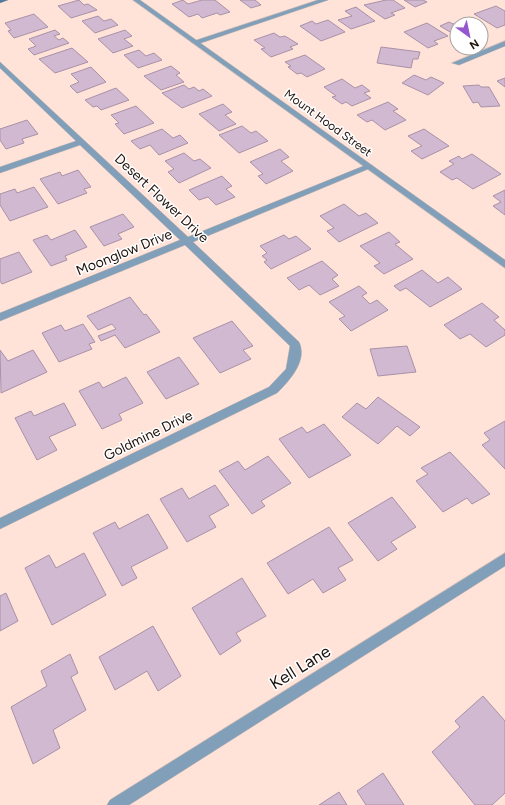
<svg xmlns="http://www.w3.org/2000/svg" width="505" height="805" font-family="Figtree,sans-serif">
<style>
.building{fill:#d1b9d1;stroke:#a991a8}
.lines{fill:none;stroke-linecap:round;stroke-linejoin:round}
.minor-casing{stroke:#d6bdb3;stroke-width:1}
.tertiary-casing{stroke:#d6bdb3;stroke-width:1}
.secondary-casing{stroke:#d6bdb3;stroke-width:1}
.minor{fill:#819fb9;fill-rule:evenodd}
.tertiary{fill:#819fb9;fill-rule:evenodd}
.secondary{fill:#4e7ba0;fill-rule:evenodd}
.labels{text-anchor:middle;stroke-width:3;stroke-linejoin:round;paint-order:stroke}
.far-street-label{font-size:12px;fill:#1e120d;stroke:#fff}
.street-label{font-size:14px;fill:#1e120d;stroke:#fff}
.near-street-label{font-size:17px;fill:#1e120d;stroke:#fff}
</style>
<rect width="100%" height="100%" fill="#ffe3d8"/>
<!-- building -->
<g class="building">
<polygon points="79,0 84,5 88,4 97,10 71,18 58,6"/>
<polygon points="183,0 188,4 202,0 215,0 230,12 220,15 217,13 202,18 198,14 189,17 172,4"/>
<polygon points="240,0 255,0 261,5 251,8"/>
<polygon points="386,0 393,0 405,8 391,13 395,15 385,19 364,5"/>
<polygon points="404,0 423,0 427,2 415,7"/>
<polygon points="496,6 505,11 505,25 497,28 474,14"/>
<polygon points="356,7 375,21 351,29 338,20 352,16 345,11"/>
<polygon points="34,14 48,27 14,38 8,31 11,30 5,23"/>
<polygon points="98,16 104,21 111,19 118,25 95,33 82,21"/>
<polygon points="466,19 475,24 457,24 457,36 440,26 449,22 453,24"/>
<polygon points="328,20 345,32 321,41 300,26 312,21 316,24"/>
<polygon points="427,23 448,36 434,41 438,44 428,48 404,32"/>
<polygon points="55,30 60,34 54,36 59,40 63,38 69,43 34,55 28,49 36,46 29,39"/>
<polygon points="125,30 132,36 124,39 133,46 113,53 98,39"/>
<polygon points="274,33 280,37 285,36 298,44 290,47 293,49 271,57 261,49 265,48 254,40"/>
<polygon points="381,47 420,52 418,59 413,59 411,68 377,63"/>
<polygon points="72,48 88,62 55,73 39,59"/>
<polygon points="139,50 146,56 154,53 162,60 138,68 124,55"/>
<polygon points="305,55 325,69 307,77 301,73 297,74 288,67 291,66 285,62"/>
<polygon points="171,66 180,73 176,75 184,82 161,90 144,76"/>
<polygon points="91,67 106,82 77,93 70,86 79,82 71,74"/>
<polygon points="414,75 426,80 431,77 444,83 428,95 402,83"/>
<polygon points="505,78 505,87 497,81"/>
<polygon points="342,79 355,88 362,85 370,91 364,93 371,98 352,106 346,102 342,104 332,97 336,96 324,87"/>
<polygon points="184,85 189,89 194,87 199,91 203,89 212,96 182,108 162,93"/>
<polygon points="479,85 481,87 489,87 500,106 481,107 478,102 473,103 463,86"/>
<polygon points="116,88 129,100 101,110 97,106 93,107 85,100"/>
<polygon points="388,102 398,109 393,111 406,120 385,130 372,120 367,122 357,115"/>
<polygon points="223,104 232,112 225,115 236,124 219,131 199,114"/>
<polygon points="136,106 154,123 124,134 115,124 119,123 111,115"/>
<polygon points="27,120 38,134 22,139 24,143 6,149 0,140 0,129"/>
<polygon points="242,126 251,133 256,131 268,141 239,153 219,135"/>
<polygon points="162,129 173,138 180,135 188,143 159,155 150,145 140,149 131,141"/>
<polygon points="424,129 449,146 422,159 411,151 422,146 408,136"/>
<polygon points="280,149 289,157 281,161 293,171 266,184 258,176 263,174 250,162"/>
<polygon points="184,153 194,161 200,159 211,168 179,183 168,172 174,169 165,161"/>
<polygon points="472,154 501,174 473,189 457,178 452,180 440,172 454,164 449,161 459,156 462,159"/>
<polygon points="78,170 91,187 84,189 87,193 58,204 40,179 60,172 62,176"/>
<polygon points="222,176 232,186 226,189 235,197 216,205 208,197 199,200 189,190"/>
<polygon points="34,187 48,207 10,221 0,205 0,194 15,189 17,193"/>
<polygon points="505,190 505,215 493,206 501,202 493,196"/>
<polygon points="344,204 359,216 366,213 378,223 339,242 327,231 334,228 320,216"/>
<polygon points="123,214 134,227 118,234 122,239 104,246 90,227"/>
<polygon points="75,230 87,247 65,256 67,260 51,266 33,240 47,235 51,240"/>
<polygon points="389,232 400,242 395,244 413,259 384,274 374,266 380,263 360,246"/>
<polygon points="284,235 289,239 296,236 311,249 271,269 264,262 267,260 262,256 267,253 260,246"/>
<polygon points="19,252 32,272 2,284 0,281 0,259"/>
<polygon points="322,261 338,275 332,279 339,286 320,295 309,285 299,290 287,278"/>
<polygon points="422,270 438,283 448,277 462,289 430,307 406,288 400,291 394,286"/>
<polygon points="359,286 367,293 362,296 370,304 377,300 388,310 351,331 339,319 345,316 329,302"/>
<polygon points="130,297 144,315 146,314 160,332 125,348 115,335 101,341 98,336 116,329 112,324 98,330 87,316"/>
<polygon points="482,303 499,317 494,320 505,330 505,335 486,347 470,334 460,339 444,325"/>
<polygon points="232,321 253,346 243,350 251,359 220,373 193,338"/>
<polygon points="83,324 95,342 89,344 92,349 59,362 42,333 61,325 65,331"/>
<polygon points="407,346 416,372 378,376 370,349"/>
<polygon points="0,350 8,361 33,350 47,372 1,393"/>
<polygon points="179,357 199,384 166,399 147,372"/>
<polygon points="126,377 143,403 119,414 122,420 102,429 79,391 99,382 103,388"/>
<polygon points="378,397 420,427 410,436 397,426 378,444 342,417 357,403 366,409"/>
<polygon points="64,403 76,425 49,437 57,450 37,460 15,418 31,411 34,416"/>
<polygon points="505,421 505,469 482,445 490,440 484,433"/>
<polygon points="324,424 351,455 309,478 279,439 302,427 307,433"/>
<polygon points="450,452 490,494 472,504 467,498 443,512 416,481 428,474 421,468"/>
<polygon points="268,456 291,483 261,501 265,506 252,514 219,471 238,461 245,470"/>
<polygon points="215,485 229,505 209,516 216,527 187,542 160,499 182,488 189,499"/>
<polygon points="392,497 416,527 391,542 397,549 378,561 348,523"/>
<polygon points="148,514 168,548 131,567 137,578 122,586 93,533 115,522 119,529"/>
<polygon points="329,527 353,560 338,568 346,580 323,593 313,579 288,594 267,563"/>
<polygon points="84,553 106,595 52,625 25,568 49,555 56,568"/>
<polygon points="242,578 266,616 236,633 241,641 220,655 192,608"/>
<polygon points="6,593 18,621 0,631 0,596"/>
<polygon points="153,626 181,676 158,691 147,671 115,690 99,657"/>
<polygon points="70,654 78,673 71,677 86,710 53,730 60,748 33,764 11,707 47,686 41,671"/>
<polygon points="483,696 505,721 505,793 492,805 475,805 432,752 460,727 455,721"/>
<polygon points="383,773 404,805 366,805 357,791"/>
<polygon points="339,792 347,805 319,805"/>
</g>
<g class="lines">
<defs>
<g id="minor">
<polygon points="318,0 328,0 198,44 191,42"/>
<polygon points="505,41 505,46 459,65 452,63"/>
<path d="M 0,62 L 188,237 L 366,165 L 372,165 L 373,167 L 193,242 L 299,342 C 308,361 289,381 277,393 L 0,529 L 0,518 L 269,387 L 286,369 L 290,346 L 185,245 L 0,321 L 0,313 L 180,240 L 80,145 L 0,173 L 0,167 L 76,141 L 0,68 Z"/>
<polygon points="505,553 505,566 129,805 107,805 110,800"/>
</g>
<polygon id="tertiary" points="133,0 140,0 505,260 505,268"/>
<polygon id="secondary" points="0,0 8,0 0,3"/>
</defs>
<!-- minor casing -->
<use href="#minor" class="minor-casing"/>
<!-- tertiary casing -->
<use href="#tertiary" class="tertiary-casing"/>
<!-- secondary casing -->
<use href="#secondary" class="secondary-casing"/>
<!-- minor -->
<use href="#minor" class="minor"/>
<!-- tertiary -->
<use href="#tertiary" class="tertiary"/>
<!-- secondary -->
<use href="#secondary" class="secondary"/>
</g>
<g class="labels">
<!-- far-street labels -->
<g class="far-street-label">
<text transform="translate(328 123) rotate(36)" y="4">Mount Hood Street</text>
</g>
<!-- street labels -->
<g class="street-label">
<text transform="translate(162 198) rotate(43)" y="5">Desert Flower Drive</text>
<text transform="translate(124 252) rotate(-22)" y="5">Moonglow Drive</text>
<text transform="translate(148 435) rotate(-26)" y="5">Goldmine Drive</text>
</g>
<!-- near-street labels -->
<g class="near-street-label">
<text transform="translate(300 667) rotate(-32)" y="6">Kell Lane</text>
</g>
</g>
<!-- north arrow -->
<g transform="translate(469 36) rotate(147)"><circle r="19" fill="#ffffff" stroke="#a5a09e"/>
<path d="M0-3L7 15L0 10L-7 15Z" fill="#9457ce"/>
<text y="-6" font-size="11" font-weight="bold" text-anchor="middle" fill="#1e120d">N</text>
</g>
</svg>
